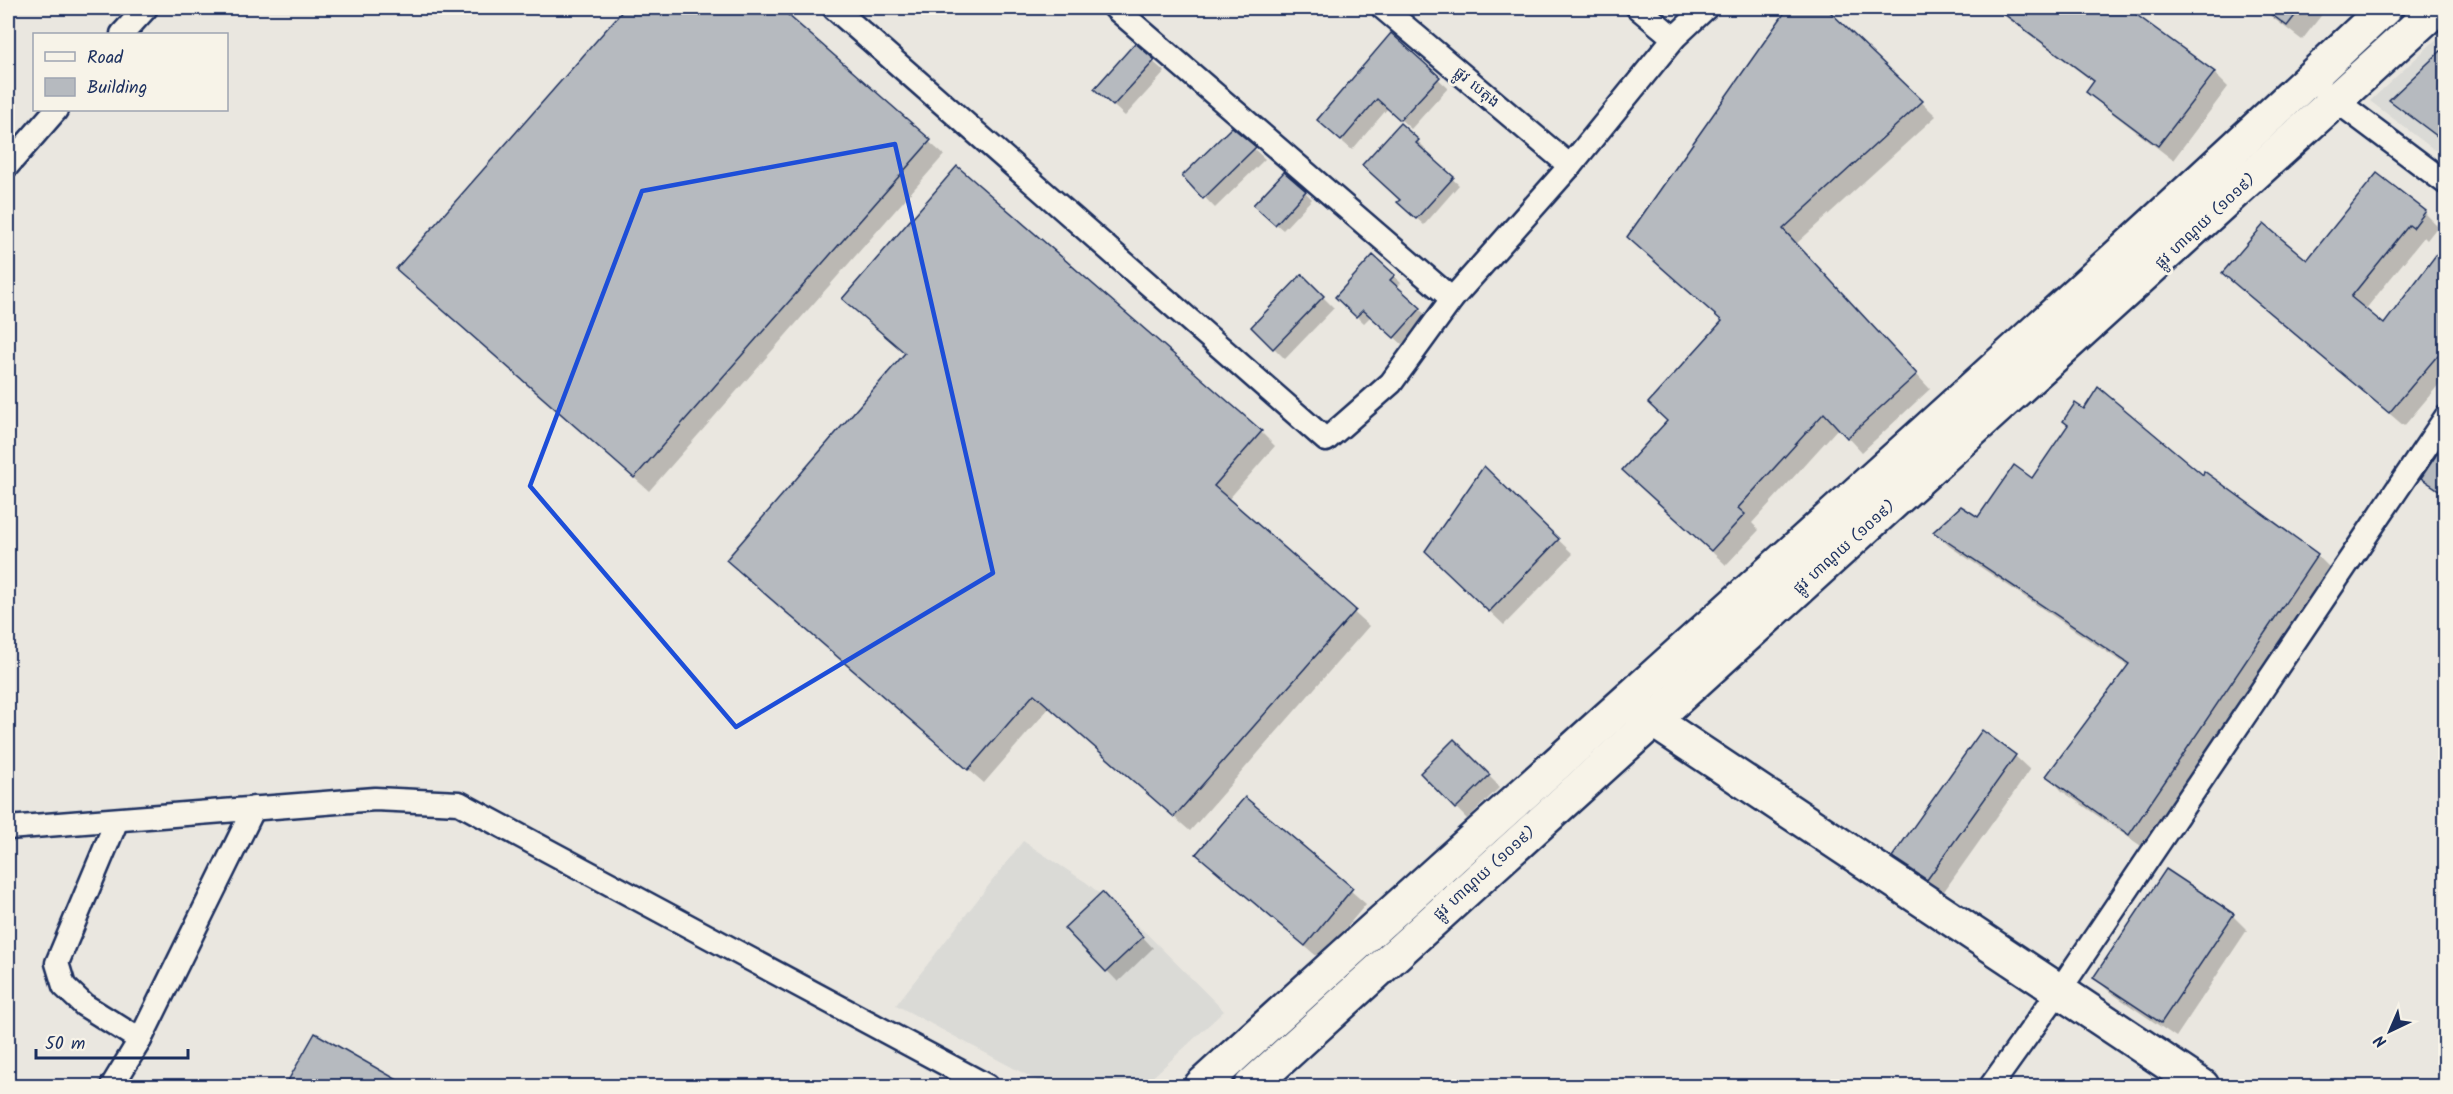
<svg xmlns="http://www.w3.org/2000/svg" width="2453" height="1094" font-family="Kalam,'Noto Sans Khmer',sans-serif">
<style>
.built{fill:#dadad6}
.shadow{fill:#0003}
.building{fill:#b6babf;stroke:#1b2f5e;stroke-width:1.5}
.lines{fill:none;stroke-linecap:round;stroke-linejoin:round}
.street-casing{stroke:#1b2f5e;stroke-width:27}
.secondary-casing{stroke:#1b2f5e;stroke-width:38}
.primary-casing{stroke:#1b2f5e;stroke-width:38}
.street{stroke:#f7f3e8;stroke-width:22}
.secondary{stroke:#f7f3e8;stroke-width:33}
.primary{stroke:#f7f3e8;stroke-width:33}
.marked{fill:none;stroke:#1d4ed8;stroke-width:4.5;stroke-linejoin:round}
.labels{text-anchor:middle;stroke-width:6;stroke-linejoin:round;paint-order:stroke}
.street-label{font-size:15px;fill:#1b2f5e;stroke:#f7f3e8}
</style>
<rect width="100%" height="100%" fill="#eae7e0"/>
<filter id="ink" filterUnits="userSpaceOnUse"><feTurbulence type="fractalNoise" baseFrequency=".0167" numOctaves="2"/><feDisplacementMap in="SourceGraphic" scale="12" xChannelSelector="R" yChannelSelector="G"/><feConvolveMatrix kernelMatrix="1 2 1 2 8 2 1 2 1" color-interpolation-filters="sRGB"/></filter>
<g filter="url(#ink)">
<!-- built -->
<g class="built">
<polygon points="2443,33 2445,35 2445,158 2370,101"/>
<polygon points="1023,841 1087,883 1147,934 1224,1011 1143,1086 1047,1086 896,1005"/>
</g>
<!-- shadow -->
<g class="shadow">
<polygon points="627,8 778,8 944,155 649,491 398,269"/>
<polygon points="1790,8 1824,8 1936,116 1796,244 1930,389 1862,452 1839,427 1752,523 1759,530 1726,565 1639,484 1669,421 1723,322 1629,237"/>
<polygon points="1994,8 2126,8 2214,73 2228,87 2173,160 2103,106 2088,91 2095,83"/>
<polygon points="2260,8 2327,8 2302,40"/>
<polygon points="1391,35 1448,88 1411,129 1388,108 1352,150 1328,129"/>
<polygon points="1135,46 1165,72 1125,116 1107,100"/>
<polygon points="2444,51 2446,53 2446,144 2392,100"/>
<polygon points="1401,125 1425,148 1422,151 1459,185 1424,225 1406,209 1402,200"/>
<polygon points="1232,129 1265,159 1215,208 1184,176"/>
<polygon points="1305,192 1312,199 1283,230 1262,212"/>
<polygon points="2425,213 2438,226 2427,240 2424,237 2365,310 2384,326 2446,246 2446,376 2404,426 2224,273 2307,262"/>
<polygon points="1302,276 1334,308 1285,359 1253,327"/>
<polygon points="1394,276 1401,283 1396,288 1427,316 1402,344 1371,316 1364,323 1344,304"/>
<polygon points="906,354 1261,432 1275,446 1228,500 1369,626 1190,831 1049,708 984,783 743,574"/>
<polygon points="2446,445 2446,498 2423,478"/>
<polygon points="1484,468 1573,554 1504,625 1441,565"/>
<polygon points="2203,478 2317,555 2331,569 2144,848 2062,791 2048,776 2129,667 1949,546 1935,532 1978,519 2032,480"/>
<polygon points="1983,733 2015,756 2030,770 1942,894 1908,871 1894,857"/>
<polygon points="1454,741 1500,787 1467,819 1422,773"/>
<polygon points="1245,799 1366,904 1320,959 1213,868"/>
<polygon points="1113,905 1153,948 1118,982 1066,928"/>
<polygon points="2233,916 2247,930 2176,1037 2110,992 2095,978"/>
<polygon points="315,1035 405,1086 286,1086"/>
</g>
<!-- building -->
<g class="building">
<polygon points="625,8 780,8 931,140 634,478 396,269"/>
<polygon points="1788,8 1826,8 1923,101 1783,229 1917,374 1847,438 1824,413 1738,508 1745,514 1711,551 1622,470 1667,421 1648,403 1722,321 1627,237"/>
<polygon points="1996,8 2127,8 2215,72 2158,146 2086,92 2094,81"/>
<polygon points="2263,8 2301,8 2287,26"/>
<polygon points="1391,33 1440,77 1400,120 1377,99 1341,141 1317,120"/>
<polygon points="1135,43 1155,60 1113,106 1094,89"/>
<polygon points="2445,47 2445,142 2389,100"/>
<polygon points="1400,123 1419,140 1416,143 1454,177 1416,219 1397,202 1400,200 1362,165"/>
<polygon points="1232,127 1256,147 1203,199 1182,176"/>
<polygon points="957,166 1262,431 1214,486 1356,610 1174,817 1034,694 968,770 726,560 905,353 842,299"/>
<polygon points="1284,172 1306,191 1275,225 1253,205"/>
<polygon points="2377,173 2426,211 2413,228 2409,225 2351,297 2384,324 2445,243 2445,361 2438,355 2389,413 2222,273 2264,224 2307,260"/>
<polygon points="1373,255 1395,275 1390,280 1421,308 1394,338 1363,310 1356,317 1335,297"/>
<polygon points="1302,274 1324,296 1273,349 1251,327"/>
<polygon points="2098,387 2203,475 2204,471 2318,554 2129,835 2046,776 2129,664 1933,532 1961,506 1978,517 2014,465 2032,478 2068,425 2063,421 2075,403 2084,409"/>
<polygon points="2445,442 2445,494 2421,478"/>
<polygon points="1484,466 1559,539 1489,612 1425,551"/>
<polygon points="1982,730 2016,755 1927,880 1892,857"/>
<polygon points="1454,739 1490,775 1455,809 1420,773"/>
<polygon points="1245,797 1353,888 1305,946 1196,854"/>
<polygon points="2166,869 2234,914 2161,1023 2093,978"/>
<polygon points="1102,892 1143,937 1106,972 1064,928"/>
<polygon points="315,1033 408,1086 285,1086"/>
</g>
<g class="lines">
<defs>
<g id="street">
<polyline points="834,8 1326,440 1391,383 1452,299 1570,166 1674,38 1706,8"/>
<polyline points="1115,8 1452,299"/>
<polyline points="1383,8 1570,166"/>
<polyline points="1638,8 1674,38"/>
<polyline points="122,34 146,8"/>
<polyline points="2326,93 2446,183"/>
<polyline points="8,165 56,110"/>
<polyline points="117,820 57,963 64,986 84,1005 140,1040"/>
<polyline points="8,828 375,799 459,803 987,1086"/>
<polyline points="112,1086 140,1040 254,808"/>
<polyline points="1991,1086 2059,991 2446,417"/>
</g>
<polyline id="secondary" points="1630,705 2202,1086"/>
<g id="primary">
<path d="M 1201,1086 C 1595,726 1996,374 2385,8"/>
<polyline points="1251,1086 2437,8"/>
</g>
</defs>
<!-- street casing -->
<use href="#street" class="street-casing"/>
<!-- secondary casing -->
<use href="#secondary" class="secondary-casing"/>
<!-- primary casing -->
<use href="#primary" class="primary-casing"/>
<!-- street -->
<use href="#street" class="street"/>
<!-- secondary -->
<use href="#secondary" class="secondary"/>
<!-- primary -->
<use href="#primary" class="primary"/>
</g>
</g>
<!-- marked area -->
<path class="marked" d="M 895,144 L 993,573 L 736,727 L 530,486 L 642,191 Z"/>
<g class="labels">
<!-- street labels -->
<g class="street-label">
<text transform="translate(1477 87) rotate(40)" y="5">ផ្លូវ បេតុង</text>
<text transform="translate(2205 221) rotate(-43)" y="5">ផ្លូវ ហាណូយ (១០១៩)</text>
<text transform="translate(1844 547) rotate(-42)" y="5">ផ្លូវ ហាណូយ (១០១៩)</text>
<text transform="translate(1484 873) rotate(-42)" y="5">ផ្លូវ ហាណូយ (១០១៩)</text>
</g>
</g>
<!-- margin -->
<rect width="2453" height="1094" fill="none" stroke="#f7f3e8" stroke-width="30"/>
<rect x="15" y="15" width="2423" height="1064" fill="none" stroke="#1b2f5e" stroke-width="2" filter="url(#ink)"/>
<!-- legend -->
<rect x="33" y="33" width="195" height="78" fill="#f7f3e8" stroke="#9fa5b1" stroke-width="1.5"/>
<rect x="45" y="52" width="30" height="9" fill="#f7f3e8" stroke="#9fa5b1" stroke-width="1.5"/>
<text x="87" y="63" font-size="18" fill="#1b2f5e">Road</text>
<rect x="45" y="78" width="30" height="18" fill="#b6babf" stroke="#9fa5b1" stroke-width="1.5"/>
<text x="87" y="93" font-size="18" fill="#1b2f5e">Building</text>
<!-- north arrow -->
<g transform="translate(2390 1031) rotate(224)" stroke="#f7f3e8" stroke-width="4.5" paint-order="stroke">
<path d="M0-4.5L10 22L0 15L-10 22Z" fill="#1b2f5e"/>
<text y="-9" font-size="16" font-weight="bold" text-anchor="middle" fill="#1b2f5e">N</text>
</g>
<!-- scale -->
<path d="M36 1049v9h152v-9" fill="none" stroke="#1b2f5e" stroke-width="3"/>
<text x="45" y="1049" font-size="18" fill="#1b2f5e" stroke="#f7f3e8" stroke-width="4.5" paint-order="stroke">50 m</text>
</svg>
